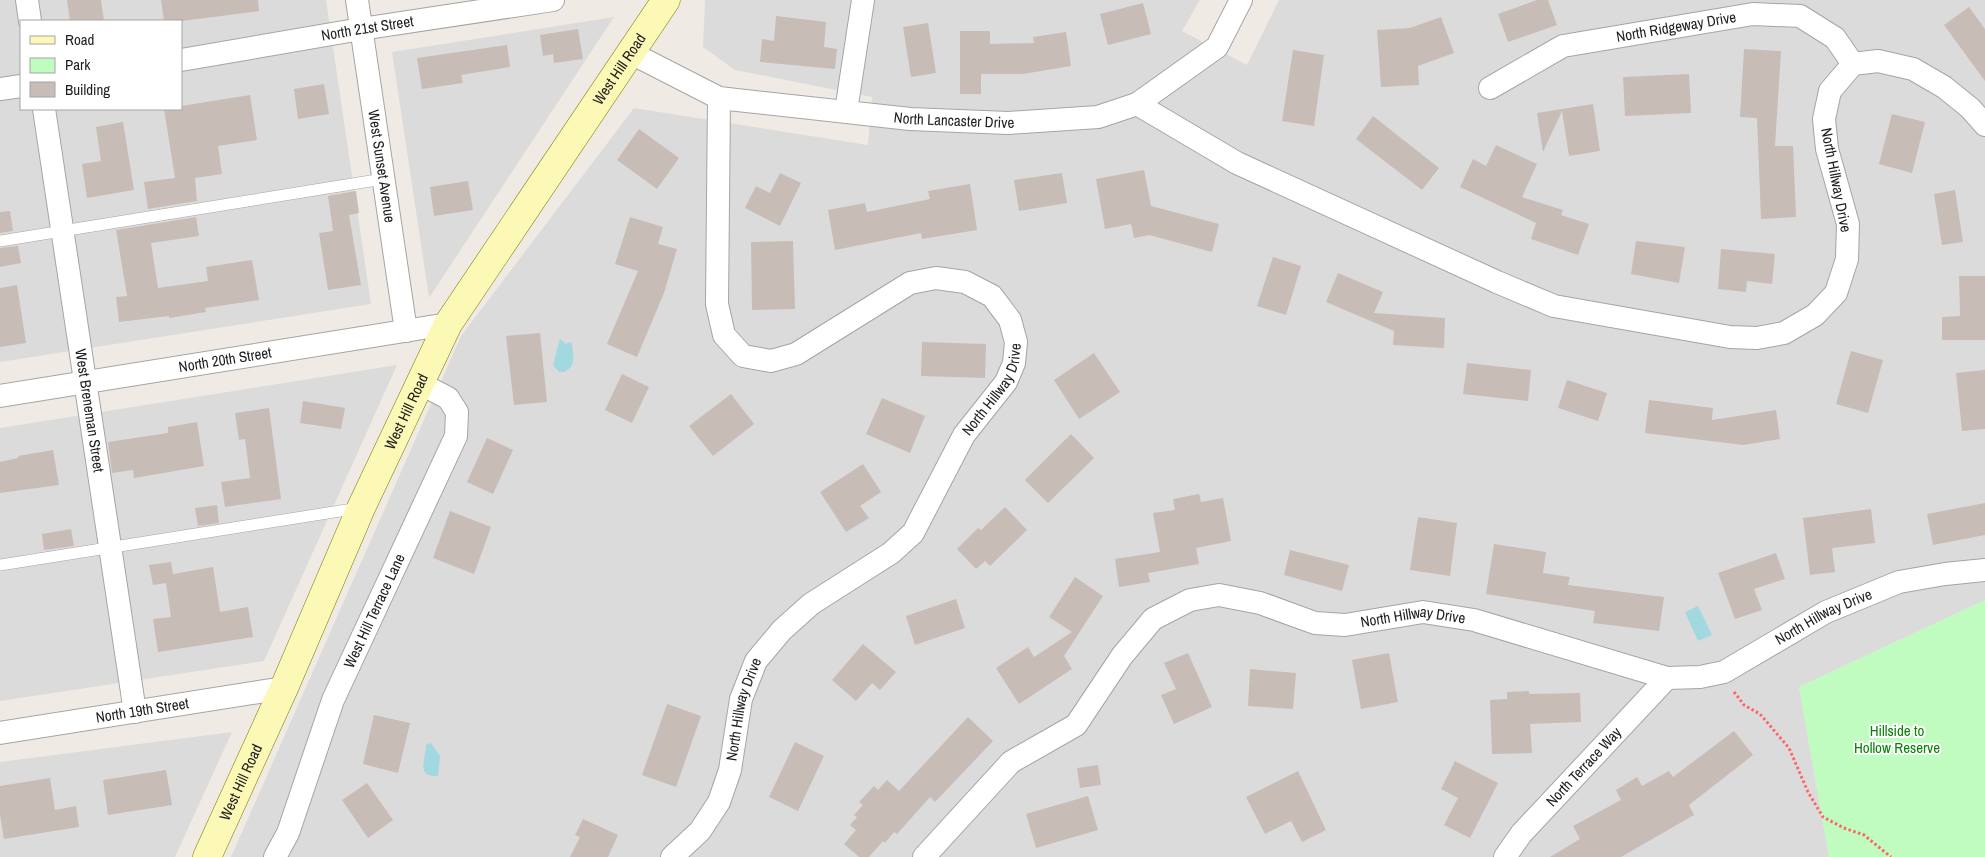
<svg xmlns="http://www.w3.org/2000/svg" width="1985" height="857" font-family="'Archivo Narrow',sans-serif">
<style>
.residential{fill:#dcdbdb;fill-rule:evenodd}
.park{fill:#c0fbbf}
.water{fill:#a2d8df}
.building{fill:#c8bcb7}
.lines{fill:none;stroke-linecap:round;stroke-linejoin:round}
.lane-casing{stroke:#a5a5a5;stroke-width:12}
.street-casing{stroke:#a5a5a5;stroke-width:24}
.secondary-casing{stroke:#797a00;stroke-width:29}
.path{stroke:#ff6565;stroke-width:3;stroke-dasharray:2.5 2.5;stroke-linecap:butt}
.lane{stroke:#fff;stroke-width:11}
.street{stroke:#fff;stroke-width:22}
.secondary{stroke:#fcf8b5;stroke-width:28}
.labels{text-anchor:middle;stroke-width:4;stroke-linejoin:round;paint-order:stroke}
.street-label{font-size:15px;fill:#1e1e1e;stroke:#fff}
.park-label{font-size:15px;fill:#098107;stroke:#fff}
</style>
<rect width="100%" height="100%" fill="#f0eae4"/>
<!-- residential -->
<g class="residential">
<path d="M 0,0 L 326,0 L 371,304 L 0,362 ZM 21,21 L 181,21 L 181,109 L 21,109 Z"/>
<polygon points="705,0 1200,0 1182,31 1247,65 1279,0 1985,0 1985,600 1799,687 1829,857 231,857 461,336 634,108 868,145 872,97 735,70 703,47"/>
<polygon points="614,17 429,298 392,52"/>
<polygon points="397,365 264,661 0,701 0,428"/>
<polygon points="232,732 175,857 0,857 0,762"/>
</g>
<!-- park -->
<polygon class="park" points="1985,600 1985,857 1829,857 1799,687"/>
<!-- water -->
<g class="water">
<path d="M 560,339 L 566,344 L 570,342 L 572,344 C 573,356 577,366 564,372 L 559,372 L 553,365 Z"/>
<polygon points="1698,606 1712,635 1698,641 1685,612"/>
<path d="M 431,743 L 440,756 L 438,776 C 415,778 426,759 426,745 Z"/>
</g>
<!-- building -->
<g class="building">
<polygon points="67,0 101,0 104,21 70,21"/>
<polygon points="161,0 258,0 259,11 182,21 164,21"/>
<polygon points="1537,0 1548,0 1557,25 1508,42 1498,14"/>
<polygon points="1143,3 1151,34 1108,45 1100,14"/>
<polygon points="1969,7 1985,29 1985,81 1944,25"/>
<polygon points="776,16 826,22 824,47 837,49 835,69 760,62 762,39 774,41"/>
<polygon points="1441,17 1454,53 1418,66 1419,85 1381,87 1377,30 1410,28"/>
<polygon points="928,23 936,73 911,77 903,27"/>
<polygon points="578,29 583,59 554,63 553,54 543,56 540,35"/>
<polygon points="960,31 990,31 990,44 1034,43 1033,37 1066,32 1071,66 1023,74 981,74 981,94 960,94"/>
<polygon points="507,45 510,67 461,75 463,83 422,89 417,58"/>
<polygon points="1744,49 1781,51 1775,146 1793,146 1796,217 1761,219 1757,118 1740,117"/>
<polygon points="1293,50 1324,55 1314,126 1282,121"/>
<polygon points="1689,74 1691,113 1625,116 1623,77"/>
<polygon points="324,84 329,114 298,119 294,89"/>
<polygon points="250,95 257,140 218,146 222,174 195,178 197,201 148,209 144,182 175,178 164,109 181,109 181,106"/>
<polygon points="1593,104 1600,151 1569,156 1562,111 1543,152 1537,113"/>
<polygon points="1892,114 1925,122 1912,173 1879,164"/>
<polygon points="1373,116 1439,168 1422,190 1356,139"/>
<polygon points="123,122 134,190 87,198 82,164 101,161 96,127"/>
<polygon points="639,129 679,158 657,189 617,160"/>
<polygon points="1496,145 1537,164 1522,197 1563,210 1561,215 1589,224 1578,255 1531,239 1536,223 1460,187 1473,159 1486,166"/>
<polygon points="1144,170 1151,206 1219,224 1212,252 1149,235 1134,238 1131,224 1105,229 1096,179"/>
<polygon points="780,173 801,183 780,226 745,208 756,186 770,193"/>
<polygon points="1062,173 1067,203 1019,211 1014,180"/>
<polygon points="468,181 473,210 434,216 430,187"/>
<polygon points="970,184 977,230 922,239 921,233 835,250 828,210 865,203 867,212 930,199 928,191"/>
<polygon points="1955,190 1963,242 1942,245 1934,194"/>
<polygon points="356,191 359,213 349,215 361,285 328,290 319,233 333,231 328,196"/>
<polygon points="10,211 13,231 0,233 0,212"/>
<polygon points="196,217 199,236 151,243 158,288 208,281 206,267 252,260 259,300 205,308 206,312 169,318 169,316 119,322 116,297 127,296 116,230"/>
<polygon points="630,217 663,227 658,244 677,249 664,293 637,357 607,344 638,271 615,264"/>
<polygon points="793,241 795,309 752,310 751,242"/>
<polygon points="1636,241 1685,247 1679,283 1631,274"/>
<polygon points="18,246 21,263 0,267 0,248"/>
<polygon points="1721,249 1775,254 1772,284 1747,281 1746,292 1718,289"/>
<polygon points="1273,257 1301,266 1286,315 1257,306"/>
<polygon points="1338,273 1383,292 1374,313 1445,318 1444,348 1393,345 1394,331 1326,302"/>
<polygon points="1959,276 1985,276 1985,340 1942,340 1942,317 1960,316"/>
<polygon points="17,285 26,343 0,347 0,288"/>
<polygon points="540,333 547,402 514,405 506,336"/>
<polygon points="922,342 986,344 985,378 921,376"/>
<polygon points="1851,351 1883,360 1868,413 1836,404"/>
<polygon points="1094,353 1120,392 1079,419 1054,380"/>
<polygon points="1467,363 1531,370 1528,401 1463,394"/>
<polygon points="1985,370 1985,429 1962,431 1956,373"/>
<polygon points="622,374 649,387 632,423 605,410"/>
<polygon points="1567,380 1607,393 1598,421 1558,408"/>
<polygon points="731,394 754,424 713,456 689,426"/>
<polygon points="882,398 925,416 910,453 866,434"/>
<polygon points="1649,400 1713,408 1712,420 1776,410 1780,439 1743,445 1645,433"/>
<polygon points="303,401 345,408 341,429 300,423"/>
<polygon points="269,408 281,499 225,507 221,482 250,478 245,439 239,440 235,413"/>
<polygon points="197,422 204,466 134,478 133,470 112,473 108,442 168,433 168,427"/>
<polygon points="1071,434 1094,458 1048,503 1025,480"/>
<polygon points="487,438 513,450 493,494 467,482"/>
<polygon points="53,450 59,485 0,493 0,462 18,458 18,456"/>
<polygon points="863,464 881,492 860,506 869,518 846,532 820,492"/>
<polygon points="1199,494 1201,502 1223,498 1231,541 1196,548 1199,564 1148,573 1150,582 1119,587 1115,559 1160,552 1153,513 1175,510 1173,499"/>
<polygon points="1985,503 1985,535 1933,545 1927,514"/>
<polygon points="217,505 219,523 198,526 195,508"/>
<polygon points="1005,507 1027,530 990,566 985,561 976,569 957,549 978,528 981,530"/>
<polygon points="1871,509 1875,543 1832,548 1835,572 1810,575 1803,518"/>
<polygon points="450,511 491,527 474,574 433,558"/>
<polygon points="1418,517 1457,523 1450,576 1410,570"/>
<polygon points="71,529 74,546 44,550 42,534"/>
<polygon points="1494,544 1546,552 1543,573 1570,577 1568,585 1664,597 1659,631 1593,623 1595,611 1486,594"/>
<polygon points="1290,550 1349,565 1342,591 1284,575"/>
<polygon points="1776,553 1785,579 1754,589 1762,610 1735,619 1718,573"/>
<polygon points="171,562 173,574 213,567 220,612 248,607 253,637 158,652 153,619 171,617 166,583 153,585 149,565"/>
<polygon points="1075,577 1103,596 1064,656 1072,669 1019,704 996,668 1028,647 1034,657 1072,632 1049,617"/>
<polygon points="956,599 965,628 915,645 906,616"/>
<polygon points="863,644 896,672 880,690 872,683 856,701 832,680"/>
<polygon points="1188,653 1212,707 1174,724 1161,695 1176,689 1164,663"/>
<polygon points="1389,653 1398,702 1361,709 1352,660"/>
<polygon points="1250,669 1296,673 1293,709 1248,706"/>
<polygon points="1529,691 1529,694 1580,693 1581,722 1530,724 1532,753 1492,754 1490,700 1507,699 1507,692"/>
<polygon points="667,704 701,716 676,787 642,775"/>
<polygon points="374,715 410,723 398,773 363,764"/>
<polygon points="968,717 993,741 935,802 930,797 897,834 894,832 885,843 883,841 869,857 859,857 844,844 856,830 850,825 857,817 854,815 863,805 859,802 874,786 878,790 887,780 899,791"/>
<polygon points="1734,731 1753,755 1689,805 1694,815 1621,857 1550,857 1580,839 1573,826 1621,800 1616,790 1637,777 1642,786 1669,771 1673,777"/>
<polygon points="795,742 824,756 798,811 769,797"/>
<polygon points="1455,761 1498,783 1470,838 1444,825 1458,798 1441,789"/>
<polygon points="1098,765 1101,785 1080,788 1077,768"/>
<polygon points="166,770 172,805 108,815 103,780"/>
<polygon points="1298,771 1326,830 1302,842 1291,821 1265,834 1246,797"/>
<polygon points="50,778 55,810 76,806 79,827 4,839 0,815 0,786"/>
<polygon points="367,783 393,820 368,838 342,800"/>
<polygon points="1088,796 1098,830 1036,848 1026,814"/>
<polygon points="583,819 618,835 608,857 570,857 580,837 575,835"/>
</g>
<g class="lines">
<defs>
<g id="lane">
<polyline points="0,241 383,179"/>
<polyline points="0,565 359,508"/>
</g>
<g id="street">
<polyline points="27,0 30,21"/>
<path id="s1" d="M 357,0 L 406,331"/>
<path id="s2" d="M 631,53 L 719,98 L 910,119 L 1008,123 L 1098,117 L 1137,104 L 1217,47 L 1241,0"/>
<path id="s3" d="M 181,60 L 361,29 L 553,0"/>
<path id="s4" d="M 1490,88 L 1563,46 L 1753,14 L 1800,16 L 1835,38 L 1853,64"/>
<polyline points="0,89 21,86"/>
<polyline points="1137,104 1237,163 1497,282 1554,306 1730,337 1757,338 1784,333 1815,315 1836,293 1847,259 1848,224 1827,149 1824,119 1830,91 1853,64 1878,61 1913,69 1944,87 1970,108 1985,125"/>
<path id="s5" d="M 44,109 L 135,712"/>
<polyline points="846,111 863,0"/>
<path id="s6" d="M 0,396 L 448,324"/>
<path id="s7" d="M 0,733 L 284,688"/>
<path id="s8" d="M 275,857 L 288,833 L 333,700 L 456,436 L 457,412 L 448,398 L 419,383"/>
<path id="s9" d="M 672,857 L 700,831 L 719,802 L 730,770 L 741,699 L 756,661 L 782,630 L 811,604 L 891,553 L 913,533 L 964,435 L 1006,382 L 1014,363 L 1016,342 L 1010,320 L 992,296 L 965,282 L 936,278 L 910,283 L 796,354 L 771,361 L 743,356 L 724,335 L 717,304 L 719,98"/>
<path id="s10" d="M 924,857 L 1011,762 L 1076,725 L 1122,656 L 1153,619 L 1190,600 L 1219,595 L 1260,603 L 1315,623 L 1345,625 L 1423,612 L 1474,620 L 1667,678 L 1700,677 L 1724,672 L 1826,612 L 1899,582 L 1945,574 L 1985,570"/>
<path id="s11" d="M 1505,857 L 1521,834 L 1667,678"/>
</g>
<g id="secondary">
<path id="s12" d="M 207,857 L 284,688 L 361,508 L 448,324 L 666,0"/>
</g>
</defs>
<!-- lane casing -->
<use href="#lane" class="lane-casing"/>
<!-- street casing -->
<use href="#street" class="street-casing"/>
<!-- secondary casing -->
<use href="#secondary" class="secondary-casing"/>
<!-- path -->
<polyline class="path" points="1734,692 1744,705 1760,714 1789,748 1808,792 1823,817 1844,828 1864,835 1891,857"/>
<!-- lane -->
<use href="#lane" class="lane"/>
<!-- street -->
<use href="#street" class="street"/>
<!-- secondary -->
<use href="#secondary" class="secondary"/>
</g>
<g class="labels">
<!-- street labels -->
<g class="street-label">
<text dy="5" stroke="none"><textPath href="#s4" startOffset="199">North Ridgeway Drive</textPath></text>
<text dy="5" stroke="none"><textPath href="#s3" startOffset="189">North 21st Street</textPath></text>
<text dy="5" stroke="none"><textPath href="#s12" startOffset="892">West Hill Road</textPath></text>
<text dy="5" stroke="none"><textPath href="#s2" startOffset="335">North Lancaster Drive</textPath></text>
<text dy="5" stroke="none"><textPath href="#s1" startOffset="168">West Sunset Avenue</textPath></text>
<text transform="translate(1836 180) rotate(79)" y="5">North Hillway Drive</text>
<text dy="5" stroke="none"><textPath href="#s6" startOffset="228">North 20th Street</textPath></text>
<text dy="5" stroke="none"><textPath href="#s9" startOffset="589">North Hillway Drive</textPath></text>
<text dy="5" stroke="none"><textPath href="#s5" startOffset="305">West Breneman Street</textPath></text>
<text dy="5" stroke="none"><textPath href="#s12" startOffset="488">West Hill Road</textPath></text>
<text dy="5" stroke="none"><textPath href="#s8" startOffset="266">West Hill Terrace Lane</textPath></text>
<text dy="5" stroke="none"><textPath href="#s10" startOffset="1040">North Hillway Drive</textPath></text>
<text dy="5" stroke="none"><textPath href="#s10" startOffset="605">North Hillway Drive</textPath></text>
<text dy="5" stroke="none"><textPath href="#s7" startOffset="144">North 19th Street</textPath></text>
<text dy="5" stroke="none"><textPath href="#s9" startOffset="169">North Hillway Drive</textPath></text>
<text dy="5" stroke="none"><textPath href="#s11" startOffset="120">North Terrace Way</textPath></text>
<text dy="5" stroke="none"><textPath href="#s12" startOffset="82">West Hill Road</textPath></text>
</g>
<!-- park labels -->
<g class="park-label">
<text x="1897" y="736">Hillside to<tspan x="1897" dy="17">Hollow Reserve</tspan></text>
</g>
</g>
<!-- legend -->
<rect x="20" y="20" width="162" height="90" fill="#ffffff" stroke="#a5a5a5"/>
<rect x="30" y="36" width="25" height="8" fill="#fcf8b5" stroke="#a5a5a5"/>
<text x="65" y="45" font-size="15" fill="#1e1e1e">Road</text>
<rect x="30" y="58" width="25" height="15" fill="#c0fbbf" stroke="#a5a5a5"/>
<text x="65" y="70" font-size="15" fill="#1e1e1e">Park</text>
<rect x="30" y="82" width="25" height="15" fill="#c8bcb7" stroke="#a5a5a5"/>
<text x="65" y="95" font-size="15" fill="#1e1e1e">Building</text>
</svg>
